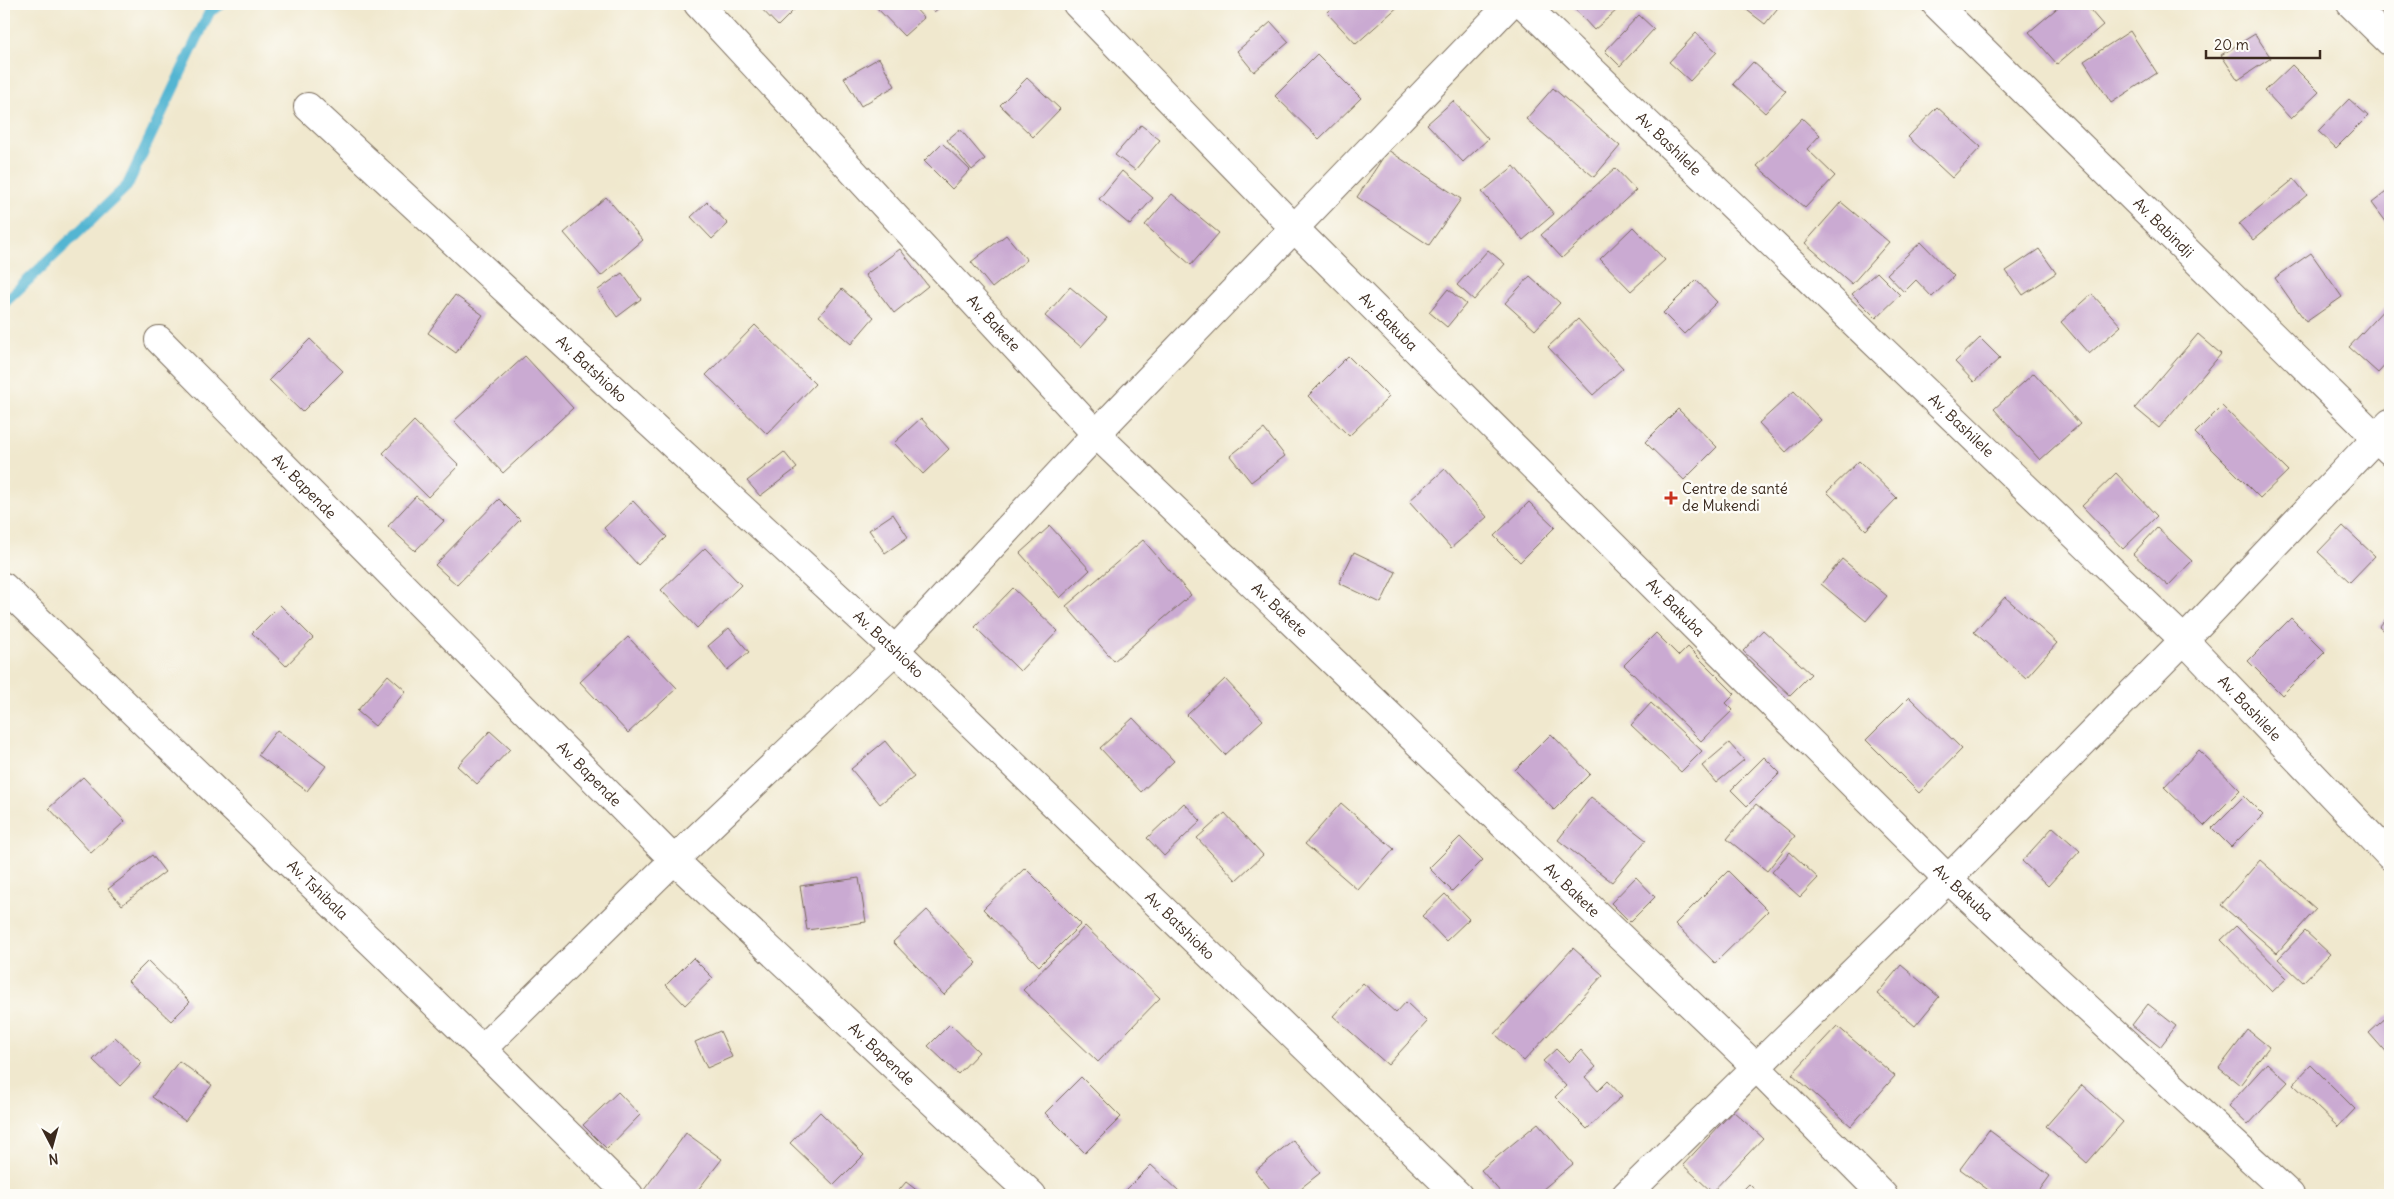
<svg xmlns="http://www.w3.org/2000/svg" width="2394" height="1199" font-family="Delius,sans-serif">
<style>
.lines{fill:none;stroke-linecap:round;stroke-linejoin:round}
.stream{stroke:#53b5d2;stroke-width:11}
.building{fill:#caaad2}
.street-casing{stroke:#7a6c5c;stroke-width:30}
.street{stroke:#fff;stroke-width:28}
.poi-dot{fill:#c8321e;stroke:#fdfcf7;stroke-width:2}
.labels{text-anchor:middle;stroke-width:5;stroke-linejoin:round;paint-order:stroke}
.street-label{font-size:15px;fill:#3b2a1e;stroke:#fdfcf7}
.poi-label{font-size:15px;fill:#3b2a1e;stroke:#fdfcf7;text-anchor:start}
</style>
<rect width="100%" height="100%" fill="#fdfcf7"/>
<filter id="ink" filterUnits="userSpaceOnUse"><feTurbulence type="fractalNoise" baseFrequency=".02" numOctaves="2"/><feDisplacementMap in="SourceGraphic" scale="10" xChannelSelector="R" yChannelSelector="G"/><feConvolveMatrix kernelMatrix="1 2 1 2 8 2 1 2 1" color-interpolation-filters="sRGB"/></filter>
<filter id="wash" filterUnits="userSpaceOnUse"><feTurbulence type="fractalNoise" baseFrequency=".0096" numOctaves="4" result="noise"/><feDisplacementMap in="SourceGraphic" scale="20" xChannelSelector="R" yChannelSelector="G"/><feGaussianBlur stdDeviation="1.12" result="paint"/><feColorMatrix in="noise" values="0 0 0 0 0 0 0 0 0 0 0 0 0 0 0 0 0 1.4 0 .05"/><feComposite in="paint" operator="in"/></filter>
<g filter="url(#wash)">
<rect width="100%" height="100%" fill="#f0e8ce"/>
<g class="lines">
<!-- stream -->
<polyline class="stream" points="4,303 127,186 210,11 222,4"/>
</g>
<g id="blocks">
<!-- building -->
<g class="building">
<polygon points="757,4 800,4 778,26"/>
<polygon points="873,4 911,4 924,18 904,36"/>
<polygon points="927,4 944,4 934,12"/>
<polygon points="1336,4 1401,4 1356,44 1327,13"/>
<polygon points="1570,4 1624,4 1594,30"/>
<polygon points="1739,4 1781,4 1765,24"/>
<polygon points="2062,4 2085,4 2103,25 2057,64 2029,32"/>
<polygon points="1639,15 1654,29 1620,66 1605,51"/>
<polygon points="1271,22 1289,42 1254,72 1237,51"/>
<polygon points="2130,31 2157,73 2111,103 2084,61"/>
<polygon points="1696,33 1717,52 1690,81 1669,62"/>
<polygon points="2255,34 2271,58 2238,80 2221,55"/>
<polygon points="1317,54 1361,98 1319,139 1275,96"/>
<polygon points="879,58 895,86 861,106 844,78"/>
<polygon points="1753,62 1786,91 1765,113 1733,84"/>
<polygon points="2292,65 2319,92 2291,119 2265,91"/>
<polygon points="1027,78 1060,109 1033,137 1000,105"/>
<polygon points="1553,88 1620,146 1594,177 1526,119"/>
<polygon points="2349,99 2368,116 2336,148 2318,131"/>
<polygon points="1453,101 1488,139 1463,162 1427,124"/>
<polygon points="1937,107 1981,147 1952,178 1908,137"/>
<polygon points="1802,118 1820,135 1807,149 1835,176 1805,208 1757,166"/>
<polygon points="1141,125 1160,140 1135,170 1115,155"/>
<polygon points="960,129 985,159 972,170 947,140"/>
<polygon points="942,143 970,170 952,189 924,161"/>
<polygon points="1388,150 1461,199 1429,245 1357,197"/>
<polygon points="1514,166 1554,214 1523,240 1482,192"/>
<polygon points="1615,168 1636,190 1562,258 1541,235"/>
<polygon points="1122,171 1153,198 1130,225 1099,199"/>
<polygon points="2294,179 2307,195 2253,240 2239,224"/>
<polygon points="2390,189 2390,227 2372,203"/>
<polygon points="1172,194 1219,233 1191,265 1145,225"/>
<polygon points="606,197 643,240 601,276 564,233"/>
<polygon points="707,202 728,224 712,239 691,217"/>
<polygon points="1841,202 1889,242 1852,284 1805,243"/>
<polygon points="1633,227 1665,260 1631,291 1600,259"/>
<polygon points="1006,235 1027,260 992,288 971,262"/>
<polygon points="1921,242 1954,276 1932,297 1916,280 1904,292 1887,274"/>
<polygon points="900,249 928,286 894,313 865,275"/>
<polygon points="2039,249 2056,273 2023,295 2006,271"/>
<polygon points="1488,250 1505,264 1474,300 1457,285"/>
<polygon points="2311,253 2342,297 2306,322 2275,278"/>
<polygon points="1877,272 1900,295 1876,318 1852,294"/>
<polygon points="622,273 641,299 617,317 598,290"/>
<polygon points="1530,276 1560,303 1535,330 1505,303"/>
<polygon points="1696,280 1717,302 1684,334 1663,313"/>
<polygon points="1070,287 1107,318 1081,347 1045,316"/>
<polygon points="842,289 874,317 851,344 819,316"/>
<polygon points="1448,289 1466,304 1447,327 1429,312"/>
<polygon points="2092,294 2121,326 2089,354 2061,322"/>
<polygon points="455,295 483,315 456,353 428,333"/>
<polygon points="2387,306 2390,309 2390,360 2378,373 2349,347"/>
<polygon points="1578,319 1623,368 1593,395 1548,347"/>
<polygon points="755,325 815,384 767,434 706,375"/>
<polygon points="2198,334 2221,354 2159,428 2135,408"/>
<polygon points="1980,338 2000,358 1974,382 1955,362"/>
<polygon points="310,339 343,371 302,412 269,380"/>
<polygon points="525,356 573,408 503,473 454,421"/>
<polygon points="1348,356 1389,397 1349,436 1308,396"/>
<polygon points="2034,373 2080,424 2040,460 1994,409"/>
<polygon points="1794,391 1821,420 1786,452 1759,423"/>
<polygon points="2222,406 2288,471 2260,498 2195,433"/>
<polygon points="1678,409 1717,447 1684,480 1645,442"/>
<polygon points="921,418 949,449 923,474 894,443"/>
<polygon points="414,421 459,465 428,497 383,453"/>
<polygon points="1264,429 1285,456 1251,482 1230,456"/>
<polygon points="784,452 797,468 760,496 747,481"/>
<polygon points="1859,461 1897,498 1866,530 1827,492"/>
<polygon points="1445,469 1487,517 1451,548 1409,501"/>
<polygon points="2116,473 2157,516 2123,549 2082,506"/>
<polygon points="416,496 444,521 415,551 388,526"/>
<polygon points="499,499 520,520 457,585 435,565"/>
<polygon points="633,501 667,537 638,565 604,528"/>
<polygon points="1529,502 1555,527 1520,562 1494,536"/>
<polygon points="893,514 908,537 885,553 869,530"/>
<polygon points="1050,526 1090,570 1060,598 1020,553"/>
<polygon points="2343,526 2375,556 2350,582 2318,552"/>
<polygon points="2157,528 2192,561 2168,586 2133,554"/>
<polygon points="1143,540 1191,595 1114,661 1066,606"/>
<polygon points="705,548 741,585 697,628 661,590"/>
<polygon points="1354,552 1396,572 1381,603 1339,583"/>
<polygon points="1842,559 1887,596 1866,621 1821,584"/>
<polygon points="1013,588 1058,631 1020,671 975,627"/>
<polygon points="2005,597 2057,643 2026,678 1974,632"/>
<polygon points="280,605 313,638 286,666 252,633"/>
<polygon points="2390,614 2390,637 2379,627"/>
<polygon points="2291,618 2325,652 2282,695 2248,661"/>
<polygon points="729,628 749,652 727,670 708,646"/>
<polygon points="1763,630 1811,674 1790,695 1743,651"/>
<polygon points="1656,633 1679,656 1688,647 1735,694 1726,703 1733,710 1701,741 1624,665"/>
<polygon points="628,637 677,688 628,733 580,682"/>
<polygon points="388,675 406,691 375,726 357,711"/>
<polygon points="1225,679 1263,720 1225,755 1187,715"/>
<polygon points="1909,697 1962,749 1919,793 1866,740"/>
<polygon points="1651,703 1702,751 1681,772 1631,725"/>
<polygon points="1133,718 1174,761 1141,792 1100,748"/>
<polygon points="277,730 326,766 307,791 258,755"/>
<polygon points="490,731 510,749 477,784 457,766"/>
<polygon points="1551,734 1590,774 1554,810 1515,770"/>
<polygon points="885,741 914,777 880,804 851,769"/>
<polygon points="1729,743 1744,760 1716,783 1702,766"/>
<polygon points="2199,750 2240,790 2204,826 2164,787"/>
<polygon points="1764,757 1780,773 1747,806 1731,790"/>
<polygon points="83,777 125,821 91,853 49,808"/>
<polygon points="2244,796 2263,815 2231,847 2212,828"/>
<polygon points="1591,797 1646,840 1612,882 1558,840"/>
<polygon points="1184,803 1201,821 1164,856 1147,838"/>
<polygon points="1341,803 1394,849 1358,890 1305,844"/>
<polygon points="1756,804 1795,836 1767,871 1727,839"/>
<polygon points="1225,813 1263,855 1236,880 1197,838"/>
<polygon points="2053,827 2080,851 2048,886 2022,861"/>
<polygon points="1460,837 1483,860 1452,891 1429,868"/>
<polygon points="1790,852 1818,878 1800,897 1772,872"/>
<polygon points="152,855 165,872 122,905 108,889"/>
<polygon points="2260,860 2316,909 2277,953 2221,905"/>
<polygon points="1025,868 1081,924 1039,966 983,909"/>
<polygon points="1728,871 1768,911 1715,963 1675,924"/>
<polygon points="1636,877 1655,897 1630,922 1611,903"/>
<polygon points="859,878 866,922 807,930 800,886"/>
<polygon points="1445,894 1469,919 1446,941 1422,916"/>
<polygon points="927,910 977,963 944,995 893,942"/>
<polygon points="1085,926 1160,998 1098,1062 1023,990"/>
<polygon points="2236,926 2287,978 2272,992 2221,940"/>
<polygon points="2305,931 2330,954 2303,982 2278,959"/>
<polygon points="1573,948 1603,975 1524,1061 1495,1034"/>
<polygon points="693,958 713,978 685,1005 666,985"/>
<polygon points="148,961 190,1002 171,1021 128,981"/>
<polygon points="1901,965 1939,997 1915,1026 1877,994"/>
<polygon points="1363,983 1396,1013 1406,1002 1427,1022 1388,1065 1333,1016"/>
<polygon points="2148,1004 2176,1026 2160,1047 2132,1025"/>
<polygon points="2390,1014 2390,1057 2369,1033"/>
<polygon points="950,1024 979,1052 958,1074 928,1046"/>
<polygon points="1837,1026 1895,1076 1851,1126 1792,1074"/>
<polygon points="2248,1030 2269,1047 2240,1085 2219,1068"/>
<polygon points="720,1031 732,1057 707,1068 695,1042"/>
<polygon points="115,1037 142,1063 120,1086 93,1060"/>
<polygon points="1556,1049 1569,1062 1581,1050 1596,1067 1585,1077 1598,1091 1608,1081 1622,1096 1587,1129 1555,1097 1566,1086 1543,1061"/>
<polygon points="179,1061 212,1085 185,1121 152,1097"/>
<polygon points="2267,1063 2288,1082 2248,1125 2228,1106"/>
<polygon points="2311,1065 2355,1109 2338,1127 2293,1084"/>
<polygon points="1081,1077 1121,1117 1085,1153 1045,1113"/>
<polygon points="2082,1085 2123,1122 2087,1163 2046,1126"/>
<polygon points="618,1092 640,1115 607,1149 583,1125"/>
<polygon points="1733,1111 1763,1138 1712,1192 1683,1165"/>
<polygon points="820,1112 864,1155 834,1185 790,1143"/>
<polygon points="1538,1123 1573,1164 1536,1195 1503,1195 1481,1170"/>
<polygon points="1989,1130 2050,1176 2036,1195 1995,1195 1960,1169"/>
<polygon points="686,1133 722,1159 694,1195 643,1195 641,1194"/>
<polygon points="1293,1140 1320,1173 1292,1195 1275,1195 1255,1171"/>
<polygon points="1151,1165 1179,1191 1175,1195 1121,1195"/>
<polygon points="906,1182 923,1195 895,1195"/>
<polygon points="1749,1184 1760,1195 1738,1195"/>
</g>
</g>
</g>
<g filter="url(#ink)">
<use href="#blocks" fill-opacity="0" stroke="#7a6c5c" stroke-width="1"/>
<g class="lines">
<defs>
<g id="street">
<path id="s1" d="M 698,4 L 1096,434 L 1756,1067 L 1883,1195"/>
<path id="s2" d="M 1077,4 L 1295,229 L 1948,879 L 2290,1195"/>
<path id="s3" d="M 1523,4 L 2184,640 L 2390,856"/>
<path id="s4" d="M 1936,4 L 2390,451"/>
<polyline points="2351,4 2390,42"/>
<path id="s5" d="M 308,107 L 895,650 L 1458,1195"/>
<path id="s6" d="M 159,340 L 674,860 L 1032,1195"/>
<path id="s7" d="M 4,587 L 482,1049 L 629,1195"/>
<polyline points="482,1049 674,860 895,650 1096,434 1510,4"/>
<polyline points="1626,1195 1948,879 2184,640 2390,423"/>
</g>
</defs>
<!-- street casing -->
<use href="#street" class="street-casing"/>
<!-- street -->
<use href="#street" class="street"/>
</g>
</g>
<!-- markers -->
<path class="poi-dot" d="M1668.5 490.5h5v5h5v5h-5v5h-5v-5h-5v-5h5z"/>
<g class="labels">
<!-- street labels -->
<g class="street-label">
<text dy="5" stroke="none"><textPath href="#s3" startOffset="202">Av. Bashilele</textPath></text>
<text dy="5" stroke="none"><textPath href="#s4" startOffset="319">Av. Babindji</textPath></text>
<text dy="5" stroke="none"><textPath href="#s2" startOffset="445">Av. Bakuba</textPath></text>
<text dy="5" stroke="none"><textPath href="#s1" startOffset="435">Av. Bakete</textPath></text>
<text dy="5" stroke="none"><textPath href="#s5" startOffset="386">Av. Batshioko</textPath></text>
<text dy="5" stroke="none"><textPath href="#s3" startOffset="608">Av. Bashilele</textPath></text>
<text dy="5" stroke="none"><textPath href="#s6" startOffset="206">Av. Bapende</textPath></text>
<text dy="5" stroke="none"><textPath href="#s2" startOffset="850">Av. Bakuba</textPath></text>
<text dy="5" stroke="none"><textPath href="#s1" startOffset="840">Av. Bakete</textPath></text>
<text dy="5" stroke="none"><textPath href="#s5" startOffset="791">Av. Batshioko</textPath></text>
<text dy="5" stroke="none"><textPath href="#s3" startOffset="1012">Av. Bashilele</textPath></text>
<text dy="5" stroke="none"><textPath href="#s6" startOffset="611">Av. Bapende</textPath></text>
<text dy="5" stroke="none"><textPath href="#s7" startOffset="436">Av. Tshibala</textPath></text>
<text dy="5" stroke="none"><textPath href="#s1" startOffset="1245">Av. Bakete</textPath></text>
<text dy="5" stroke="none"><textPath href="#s2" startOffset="1255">Av. Bakuba</textPath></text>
<text dy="5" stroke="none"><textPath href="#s5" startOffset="1196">Av. Batshioko</textPath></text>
<text dy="5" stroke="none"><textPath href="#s6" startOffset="1016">Av. Bapende</textPath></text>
</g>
<!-- poi labels -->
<g class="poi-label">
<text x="1682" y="494">Centre de santé<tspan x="1682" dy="17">de Mukendi</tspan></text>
</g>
</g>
<!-- margin -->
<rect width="2394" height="1199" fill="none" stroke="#fdfcf7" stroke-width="20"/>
<!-- north arrow -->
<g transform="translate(52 1146) rotate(174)" stroke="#fdfcf7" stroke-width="4" paint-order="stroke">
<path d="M0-4L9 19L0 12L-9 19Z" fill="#3b2a1e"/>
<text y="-8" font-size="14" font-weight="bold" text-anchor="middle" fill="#3b2a1e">N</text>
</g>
<!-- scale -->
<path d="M2206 50v8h114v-8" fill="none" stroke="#3b2a1e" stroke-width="2.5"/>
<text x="2214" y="50" font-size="15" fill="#3b2a1e" stroke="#fdfcf7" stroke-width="4" paint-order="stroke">20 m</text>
</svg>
